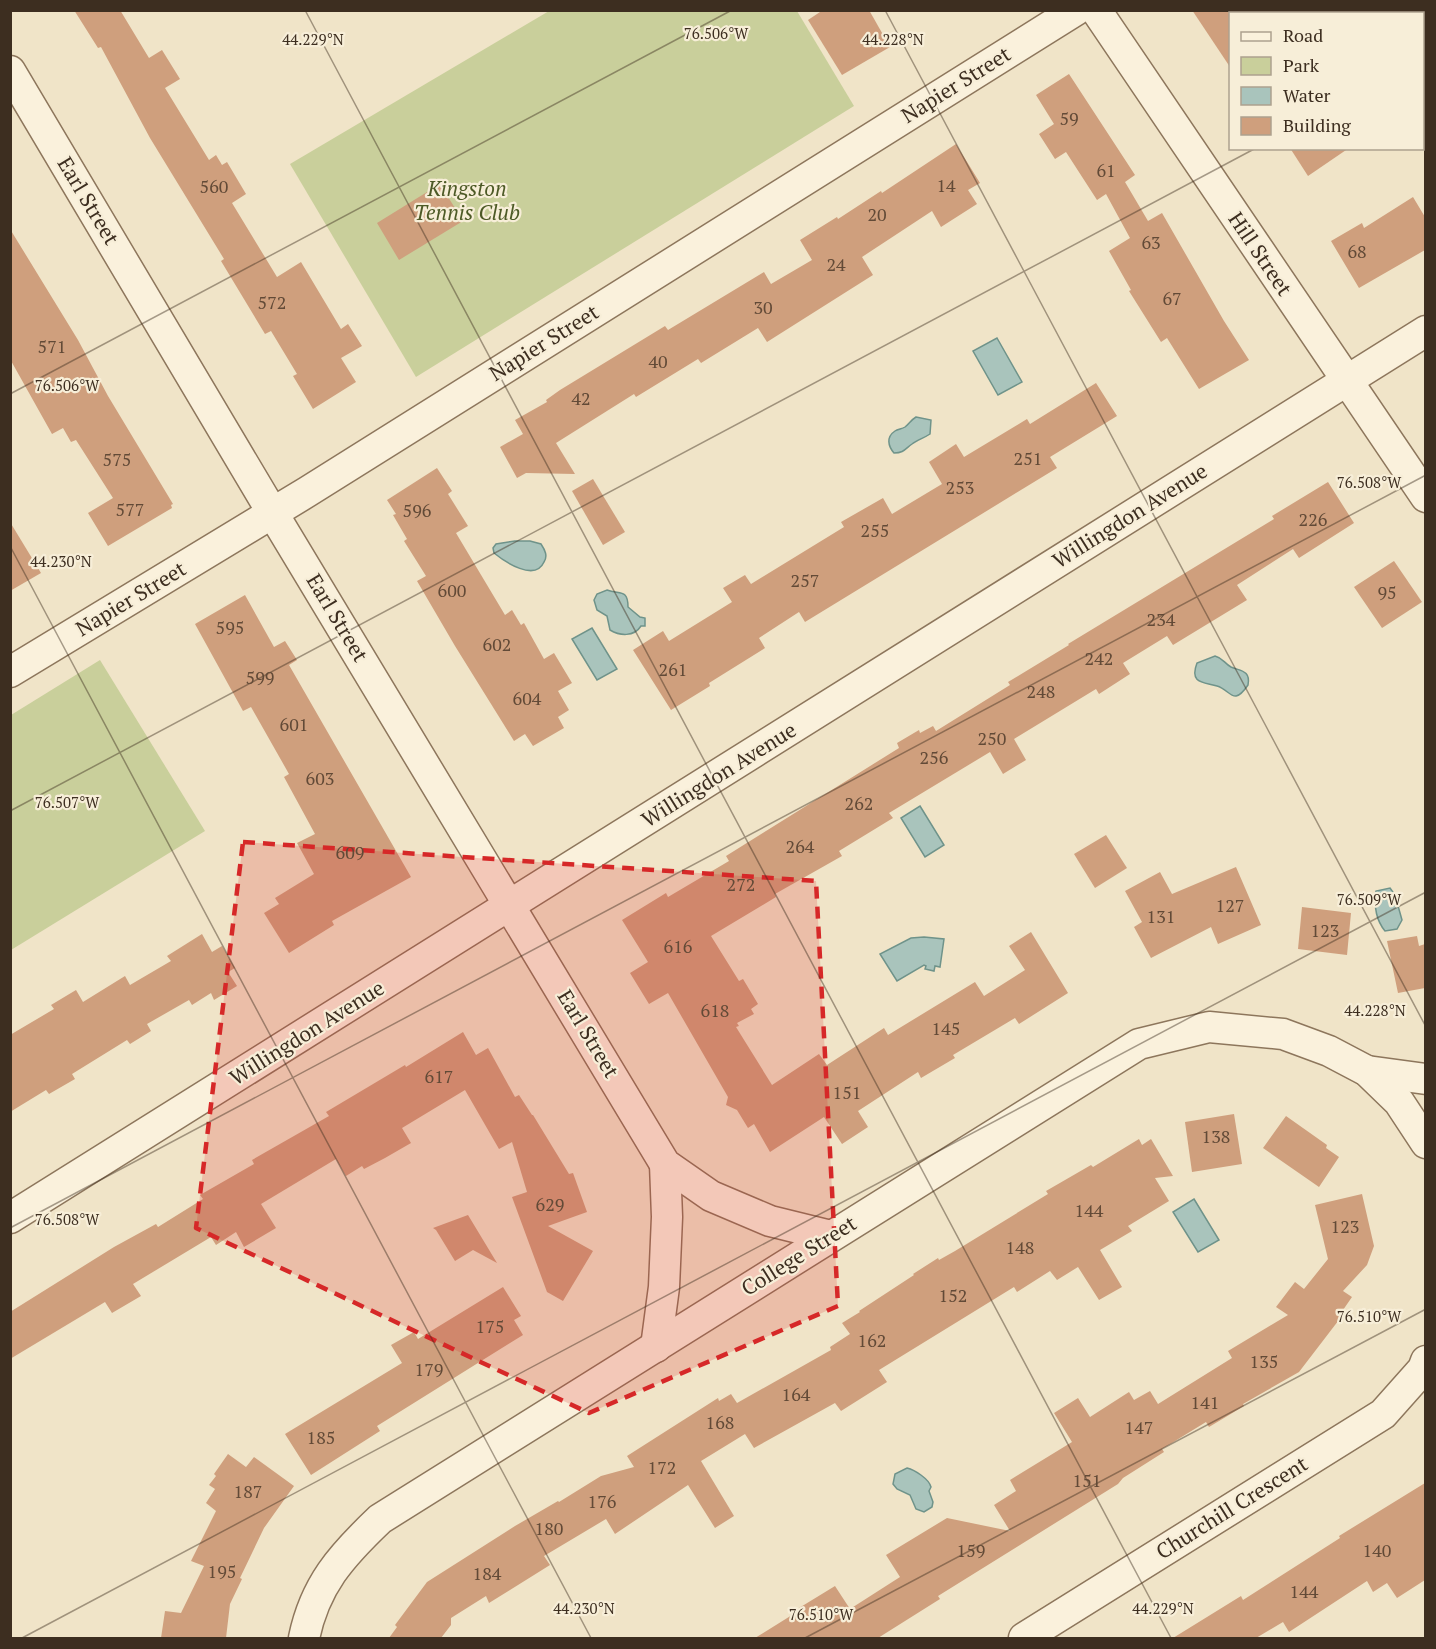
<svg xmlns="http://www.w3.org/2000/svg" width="1436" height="1649" font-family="'PT Serif',serif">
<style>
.green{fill:#c9cf9b}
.water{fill:#a9c4bc;stroke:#6f938a;stroke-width:1.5}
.building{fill:#cf9f7d}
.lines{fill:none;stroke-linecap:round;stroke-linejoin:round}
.street-casing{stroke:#8d765c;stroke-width:33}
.street{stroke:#faf1dc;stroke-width:30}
.marked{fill:#d62828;fill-opacity:0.2;stroke:#d62828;stroke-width:4.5;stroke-dasharray:12 8;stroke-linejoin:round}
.ticks{fill:none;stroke:#3d2e20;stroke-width:1.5;stroke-opacity:0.45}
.labels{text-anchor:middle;stroke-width:4.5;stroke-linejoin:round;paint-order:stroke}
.number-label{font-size:18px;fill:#624a37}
.street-label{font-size:21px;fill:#3d2e20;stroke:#f7eed8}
.park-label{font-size:21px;font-style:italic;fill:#4d5a26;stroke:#f7eed8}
.ticks-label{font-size:15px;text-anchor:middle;fill:#3d2e20;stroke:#f7eed8;stroke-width:4.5;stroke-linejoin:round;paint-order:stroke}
</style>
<rect width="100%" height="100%" fill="#f0e4c8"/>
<!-- green -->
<g class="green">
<polygon points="549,11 797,11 854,106 416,377 290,164"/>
<polygon points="100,660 205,831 11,950 11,715"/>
</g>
<!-- water -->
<g class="water">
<polygon points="997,338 1022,382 998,395 973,351"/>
<path d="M 916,417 L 931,420 L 930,434 C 924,438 917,440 912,444 C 905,449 904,453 894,453 C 888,446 886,437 895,431 C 898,429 902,429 905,427 C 909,424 911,420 916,417 Z"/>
<path d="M 515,541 L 530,541 L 541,544 C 545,550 548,556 544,562 C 535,582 505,562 494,553 L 493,548 L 496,544 Z"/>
<path d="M 607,590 C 619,595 628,588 628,607 L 640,617 L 645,618 L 645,626 L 641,626 C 634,637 620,636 610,630 L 607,616 L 597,610 L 594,600 L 597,594 Z"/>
<polygon points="592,628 617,669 597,680 572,639"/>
<path d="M 1215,656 C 1223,658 1224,663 1231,667 C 1240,671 1251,670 1248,685 C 1233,707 1231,690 1217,686 C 1204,682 1189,684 1197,663 Z"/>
<polygon points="920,806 944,845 925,857 901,818"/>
<path d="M 1390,888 L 1395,895 L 1402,920 L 1397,929 L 1385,931 C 1376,920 1374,905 1376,891 Z"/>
<polygon points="924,937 944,939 940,967 935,966 934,971 925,969 926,966 924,965 897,981 880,954 911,938"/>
<polygon points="1194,1199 1219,1240 1198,1252 1173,1212"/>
<path d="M 907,1468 C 915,1470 929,1479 931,1487 L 929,1491 L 933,1502 L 932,1507 L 924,1512 L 916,1509 L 910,1495 L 897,1489 L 893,1484 L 895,1474 Z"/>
</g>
<!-- building -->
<g class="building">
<polygon points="74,10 120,10 149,58 162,50 180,79 165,88 209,160 216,155 222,165 227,162 246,194 232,203 277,277 301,262 341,329 348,324 362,346 341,358 356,382 313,409 293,376 297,374 271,331 265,334 221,261 224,259 150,138 101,47 98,48"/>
<polygon points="823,10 869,10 890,47 842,75 808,20"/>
<polygon points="1192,10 1230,10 1230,67"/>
<polygon points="1069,74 1135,175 1125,182 1148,221 1162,213 1224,321 1249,360 1199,389 1167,338 1161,342 1129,291 1131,290 1109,251 1130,238 1106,194 1097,200 1066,152 1055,159 1039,134 1054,124 1036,95"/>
<polygon points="956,144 980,183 968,190 977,204 941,227 932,211 862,257 873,275 767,342 758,328 701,363 698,359 636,397 634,394 556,443 575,474 526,473 517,478 500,447 523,434 515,420 547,402 546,400 560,390 665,326 668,330 764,272 771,284 812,260 800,240 837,217 838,219 881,191 882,193"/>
<polygon points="1290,148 1349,148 1308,176"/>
<polygon points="440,184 463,221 399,260 377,223"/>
<polygon points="1413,197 1425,217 1425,250 1359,288 1331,241 1362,223 1364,228"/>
<polygon points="10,229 78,340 108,396 173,504 171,505 172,508 108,546 88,513 113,498 76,440 71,442 63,428 52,434 10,359"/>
<polygon points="1096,383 1117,416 1050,457 1057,468 805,622 799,612 759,638 765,648 709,683 710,686 671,710 633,650 663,631 669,641 732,602 723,588 745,575 751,584 844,527 841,522 883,498 892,514 942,484 929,462 956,444 964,457 1027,419 1030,424"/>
<polygon points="437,468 452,491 448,494 468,526 456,533 505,615 512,610 521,625 524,623 544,659 554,653 572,683 558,691 569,710 558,717 564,728 533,746 525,734 514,741 455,646 417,581 426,576 404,541 407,539 393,515 396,514 387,500"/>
<polygon points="593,479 625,532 603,545 572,491"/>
<polygon points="1328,482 1354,523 1299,558 1293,549 1237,585 1247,600 1173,645 1167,636 1123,663 1130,674 1099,694 1096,689 1014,739 1026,760 1003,774 990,752 889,813 893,818 839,851 842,856 775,894 776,897 711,936 739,981 743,979 758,1004 751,1009 754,1014 737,1023 739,1026 736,1027 772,1085 819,1054 827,1065 884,1028 888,1035 975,982 984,996 1025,970 1009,946 1031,932 1068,993 1019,1024 1015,1018 953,1055 955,1058 921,1078 918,1072 858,1111 868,1127 842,1144 824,1117 770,1152 754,1124 748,1128 737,1110 726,1105 728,1097 668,993 649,1004 630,973 648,962 622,920 666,893 668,897 729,861 726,856 899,748 897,743 919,730 920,733 933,726 936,731 1010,685 1008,682 1069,645 1068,644 1274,519 1272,516"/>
<polygon points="10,522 41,573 10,591"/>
<polygon points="1394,561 1422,602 1382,628 1354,587"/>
<polygon points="245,595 274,647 285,641 297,660 289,665 411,877 332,921 334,925 289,953 264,913 279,904 275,898 314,874 297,843 315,834 284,777 289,774 251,707 243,711 195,624"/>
<polygon points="1106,835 1127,868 1095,888 1074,854"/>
<polygon points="1236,867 1261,925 1218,944 1211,927 1151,958 1134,927 1142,922 1125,891 1160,872 1172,894"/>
<polygon points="1302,907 1351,913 1347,955 1298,949"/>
<polygon points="202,934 212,952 222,946 235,968 228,972 237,986 214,1000 211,993 192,1005 189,1000 147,1024 151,1031 130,1044 127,1040 72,1074 75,1079 49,1094 46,1090 10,1112 10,1035 54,1009 51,1005 76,990 83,1002 125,976 130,985 171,961 167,956"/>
<polygon points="1417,936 1419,946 1425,944 1425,988 1398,993 1387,941"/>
<polygon points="463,1032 476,1055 488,1048 515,1097 519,1095 532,1115 533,1115 569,1174 573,1173 587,1212 548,1226 593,1251 563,1301 547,1292 512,1197 527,1192 512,1142 499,1149 465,1090 402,1128 411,1143 385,1158 364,1169 362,1166 346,1176 336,1159 261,1204 276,1228 244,1247 236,1232 216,1245 211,1237 133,1284 141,1296 112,1313 105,1302 10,1359 10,1312 114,1247 156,1224 158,1227 203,1199 200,1195 254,1164 252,1160 329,1116 326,1112 405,1065 406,1067"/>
<polygon points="1234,1114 1242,1164 1192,1172 1185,1122"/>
<polygon points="1286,1116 1327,1145 1326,1148 1339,1157 1319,1187 1263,1148"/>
<polygon points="1139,1139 1142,1145 1151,1139 1173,1176 1155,1178 1169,1201 1128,1226 1132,1231 1100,1250 1122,1287 1099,1300 1078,1267 1057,1280 1050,1271 1017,1292 1014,1287 879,1370 887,1382 841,1411 835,1403 754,1448 745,1434 701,1461 734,1516 715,1528 688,1485 615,1534 606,1519 544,1556 550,1565 489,1603 486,1596 451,1618 451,1625 441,1638 389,1638 397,1627 395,1625 427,1582 515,1526 558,1501 559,1502 601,1476 634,1467 627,1456 718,1398 719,1401 731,1394 737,1403 831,1350 830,1347 850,1334 842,1323 860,1312 859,1311 914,1275 913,1274 938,1258 939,1260 955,1251 1048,1194 1046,1191 1091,1165 1093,1167"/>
<polygon points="1362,1194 1374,1246 1367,1265 1343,1291 1352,1297 1343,1310 1345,1312 1299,1372 1243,1404 1244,1406 1209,1427 1206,1422 1162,1449 1164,1452 1123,1478 1118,1484 938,1596 940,1599 878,1638 755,1638 800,1610 799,1608 835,1586 850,1609 900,1577 886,1555 947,1518 1010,1531 994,1505 1016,1491 1010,1480 1072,1442 1054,1413 1078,1398 1090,1417 1129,1392 1134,1400 1150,1391 1158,1404 1232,1358 1228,1351 1288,1315 1276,1307 1295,1282 1304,1289 1328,1259 1315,1205"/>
<polygon points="468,1215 497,1263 473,1250 455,1261 436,1230 433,1228"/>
<polygon points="503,1287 521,1316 514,1320 523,1335 377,1426 380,1431 311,1475 285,1434 402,1363 391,1345 414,1332 418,1339"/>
<polygon points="228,1454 246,1467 254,1457 294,1486 264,1528 240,1578 242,1579 230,1604 226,1638 161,1638 165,1611 181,1613 204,1566 191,1561 216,1511 206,1503 215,1489 209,1485 216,1476 214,1474"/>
<polygon points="1425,1483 1425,1580 1397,1598 1387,1583 1373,1592 1367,1581 1289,1632 1283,1622 1256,1638 1173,1638 1241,1596 1243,1600 1340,1538 1339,1536"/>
</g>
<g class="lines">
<defs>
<g id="street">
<polyline points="1096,10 1426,497"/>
<polyline points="10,71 272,512 665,1164 711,1196 770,1221 831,1236"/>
<polyline points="10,672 307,492 1076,10"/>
<polyline points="1367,1071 1426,1079"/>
<polyline points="10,1218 1426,331"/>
<polyline points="656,1347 664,1287 667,1217 665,1164"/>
<path d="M 304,1638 C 315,1585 341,1556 380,1519 L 1139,1044 L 1209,1027 L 1283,1034 L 1329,1051 L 1367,1071 L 1399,1102 L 1426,1143"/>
<polyline points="1024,1638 1383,1414 1423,1369 1426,1361"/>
</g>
</defs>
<!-- street casing -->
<use href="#street" class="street-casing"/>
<!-- street -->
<use href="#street" class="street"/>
</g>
<!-- marked area -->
<path class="marked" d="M 243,842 L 816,881 L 838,1306 L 589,1413 L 196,1228 Z"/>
<!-- ticks -->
<path class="ticks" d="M 305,10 L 1171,1638M 885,10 L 1426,1027M 1422,60 L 1426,58M 10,394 L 732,10M 10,546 L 591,1638M 10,811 L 1256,148M 10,1228 L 1426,475M 10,1636 L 12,1638M 22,1638 L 1426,892M 805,1638 L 1426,1309"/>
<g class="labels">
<!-- number labels -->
<g class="number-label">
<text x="1069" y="125">59</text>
<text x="1106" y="177">61</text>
<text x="946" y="192">14</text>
<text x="214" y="193">560</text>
<text x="877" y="221">20</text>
<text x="1151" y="249">63</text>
<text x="1357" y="258">68</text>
<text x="836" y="271">24</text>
<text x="1172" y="305">67</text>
<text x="272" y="309">572</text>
<text x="763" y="314">30</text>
<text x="52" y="353">571</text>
<text x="658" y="368">40</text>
<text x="581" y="405">42</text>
<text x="1028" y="465">251</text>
<text x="117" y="466">575</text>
<text x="960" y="494">253</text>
<text x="130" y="516">577</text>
<text x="417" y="517">596</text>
<text x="1313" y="526">226</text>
<text x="875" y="537">255</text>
<text x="805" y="587">257</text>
<text x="452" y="597">600</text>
<text x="1387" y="599">95</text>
<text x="1161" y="626">234</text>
<text x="230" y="634">595</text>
<text x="497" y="651">602</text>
<text x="1099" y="665">242</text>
<text x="673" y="676">261</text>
<text x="260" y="684">599</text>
<text x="1041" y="698">248</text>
<text x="527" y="705">604</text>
<text x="294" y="731">601</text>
<text x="992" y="745">250</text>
<text x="934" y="764">256</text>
<text x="320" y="785">603</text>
<text x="859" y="810">262</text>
<text x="800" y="853">264</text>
<text x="350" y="859">609</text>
<text x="741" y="891">272</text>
<text x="1230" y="912">127</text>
<text x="1161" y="923">131</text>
<text x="1325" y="937">123</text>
<text x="678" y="953">616</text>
<text x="715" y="1017">618</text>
<text x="946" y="1035">145</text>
<text x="439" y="1083">617</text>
<text x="847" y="1099">151</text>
<text x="1216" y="1143">138</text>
<text x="550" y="1211">629</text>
<text x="1089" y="1217">144</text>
<text x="1345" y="1233">123</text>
<text x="1020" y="1254">148</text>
<text x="953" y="1302">152</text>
<text x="490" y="1333">175</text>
<text x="872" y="1347">162</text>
<text x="1264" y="1368">135</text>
<text x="429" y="1376">179</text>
<text x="796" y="1401">164</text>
<text x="1205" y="1409">141</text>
<text x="720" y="1429">168</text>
<text x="1139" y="1434">147</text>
<text x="321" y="1444">185</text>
<text x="662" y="1474">172</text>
<text x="1087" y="1487">151</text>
<text x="248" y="1498">187</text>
<text x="602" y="1508">176</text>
<text x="549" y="1535">180</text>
<text x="971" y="1557">159</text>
<text x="1377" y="1557">140</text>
<text x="222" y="1578">195</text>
<text x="487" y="1580">184</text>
<text x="1304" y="1598">144</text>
</g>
<!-- street labels -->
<g class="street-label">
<text transform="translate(956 85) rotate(-32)" y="7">Napier Street</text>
<text transform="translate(88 201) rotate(59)" y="7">Earl Street</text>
<text transform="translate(1260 254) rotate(56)" y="7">Hill Street</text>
<text transform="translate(544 343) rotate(-32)" y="7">Napier Street</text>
<text transform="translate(1130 516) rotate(-32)" y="7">Willingdon Avenue</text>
<text transform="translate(131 599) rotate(-31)" y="7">Napier Street</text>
<text transform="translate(337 618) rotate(59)" y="7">Earl Street</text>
<text transform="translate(719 775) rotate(-32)" y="7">Willingdon Avenue</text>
<text transform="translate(307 1033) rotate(-32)" y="7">Willingdon Avenue</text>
<text transform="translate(588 1034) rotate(59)" y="7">Earl Street</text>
<text transform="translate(799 1256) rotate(-32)" y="7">College Street</text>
<text transform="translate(1232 1508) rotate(-32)" y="7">Churchill Crescent</text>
</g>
<!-- park labels -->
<g class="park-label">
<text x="467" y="196">Kingston<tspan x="467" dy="24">Tennis Club</tspan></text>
</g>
</g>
<g class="ticks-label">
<text x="716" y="39">76.506°W</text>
<text x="313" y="45">44.229°N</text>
<text x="893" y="45">44.228°N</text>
<text x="67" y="391">76.506°W</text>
<text x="1369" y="488">76.508°W</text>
<text x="61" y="567">44.230°N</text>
<text x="67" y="808">76.507°W</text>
<text x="1369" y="905">76.509°W</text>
<text x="1375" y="1016">44.228°N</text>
<text x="67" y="1225">76.508°W</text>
<text x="1369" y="1322">76.510°W</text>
<text x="584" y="1614">44.230°N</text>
<text x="1163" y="1614">44.229°N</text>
<text x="821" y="1620">76.510°W</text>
</g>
<!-- border -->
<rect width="1436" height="1649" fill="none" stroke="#3d2e20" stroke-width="24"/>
<!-- legend -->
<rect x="1229" y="12" width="195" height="138" fill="#f7eed8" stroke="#ada18e" stroke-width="1.5"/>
<rect x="1241" y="32" width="30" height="9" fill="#faf1dc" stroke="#ada18e" stroke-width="1.5"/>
<text x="1283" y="42" font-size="18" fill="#3d2e20">Road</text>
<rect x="1241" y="57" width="30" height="18" fill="#c9cf9b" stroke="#ada18e" stroke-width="1.5"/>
<text x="1283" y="72" font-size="18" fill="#3d2e20">Park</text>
<rect x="1241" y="87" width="30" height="18" fill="#a9c4bc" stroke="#ada18e" stroke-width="1.5"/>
<text x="1283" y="102" font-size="18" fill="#3d2e20">Water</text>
<rect x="1241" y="117" width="30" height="18" fill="#cf9f7d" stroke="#ada18e" stroke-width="1.5"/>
<text x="1283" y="132" font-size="18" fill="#3d2e20">Building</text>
</svg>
